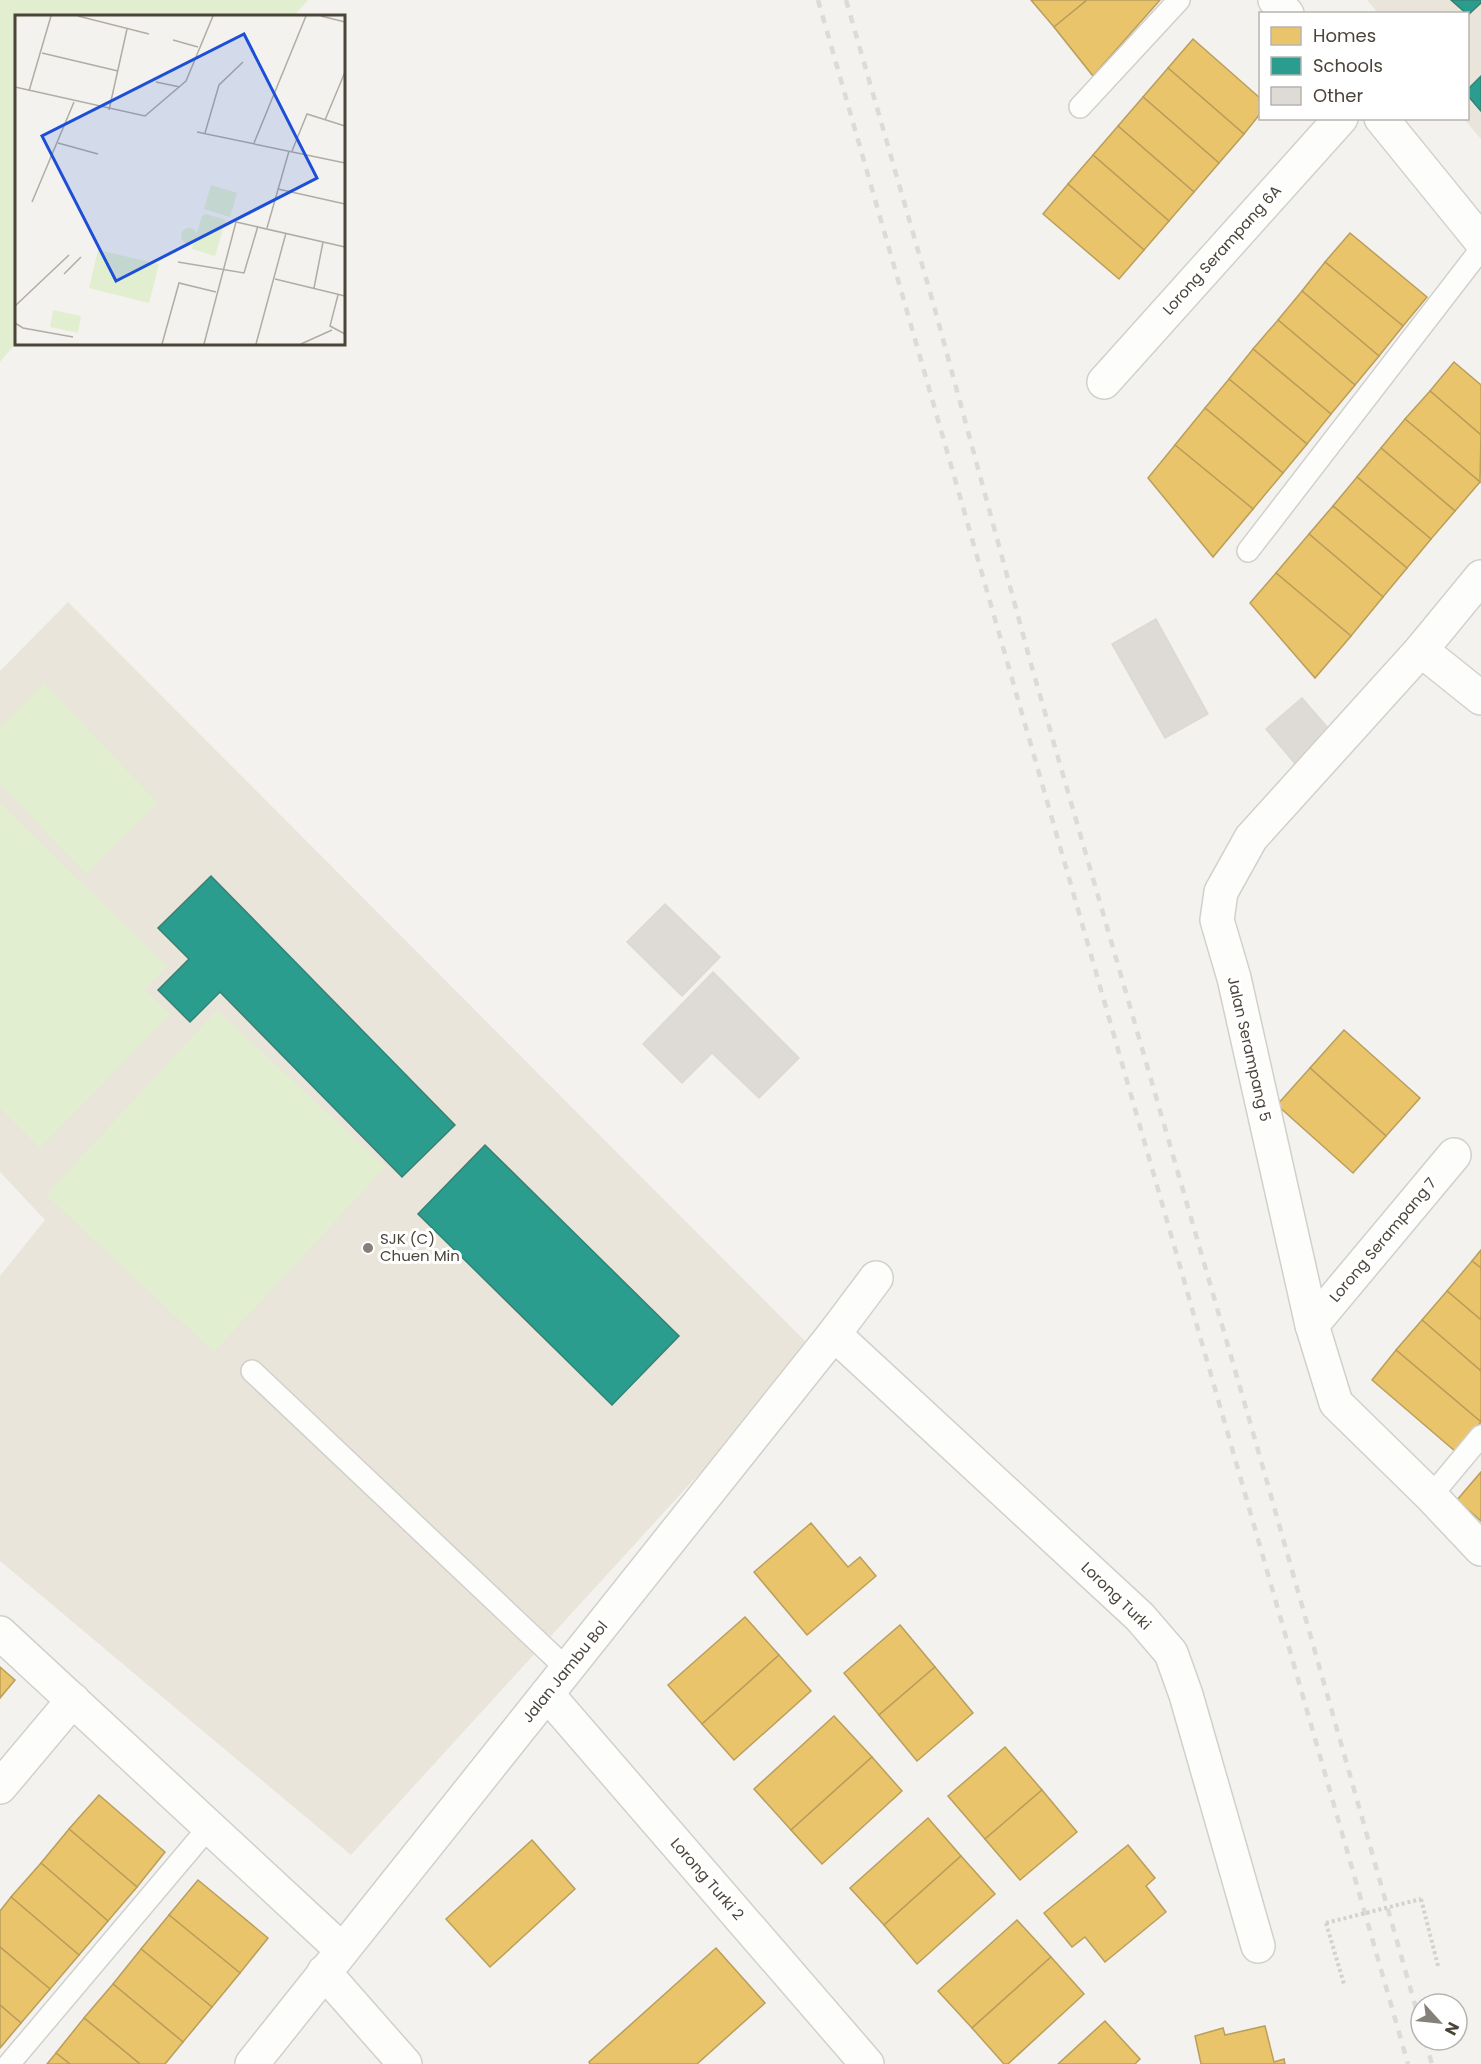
<svg xmlns="http://www.w3.org/2000/svg" width="1481" height="2064" viewBox="0 0 1481 2064" font-family="Poppins,sans-serif">
	<style>
		.education { fill: #eae5da }
		.green { fill: #e1eecf }
		.homes { fill: #e9c46a; stroke: #ba9e5b; stroke-width: 1.5 }
		.schools { fill: #2a9d8f; stroke: #348275; stroke-width: 1.5 }
		.building { fill: #dedbd6; stroke: #dcd9d4; stroke-width: 1.5 }
		.lines { fill: none; stroke-linecap: round; stroke-linejoin: round }
		.lane-casing { stroke: #d2d0cb; stroke-width: 24 }
		.street-casing { stroke: #d2d0cb; stroke-width: 36 }
		.path { stroke: #d3d2cc; stroke-width: 4; stroke-dasharray: 3 3; stroke-linecap: butt }
		.lane { stroke: #fdfdfc; stroke-width: 21 }
		.street { stroke: #fdfdfc; stroke-width: 33 }
		.rail { stroke: #dbdbda; stroke-width: 4.5; stroke-dasharray: 8 8; stroke-linecap: butt }
		.path-bridge { stroke: #d3d2cc; stroke-width: 4; stroke-dasharray: 3 3; stroke-linecap: butt }
		.poi-dot { fill: #868178; stroke: #fff; stroke-width: 2 }
		.labels { text-anchor: middle; stroke-width: 6; stroke-linejoin: round; paint-order: stroke }
		.street-label { font-size: 15px; fill: #4b4439; stroke: #fff }
		.poi-label { font-size: 15px; fill: #4b4439; stroke: #fff; text-anchor: start }
		.inset-road { fill: none; stroke: #b0aca6; stroke-width: 1.5 }
		.view { fill: #1d4ed8; fill-opacity: 0.15; stroke: #1d4ed8; stroke-width: 3 }
		.inset-edge { fill: none; stroke: #4b4439; stroke-width: 3 }
	</style>
	<rect width="100%" height="100%" fill="#f4f2ee"/>
	<g class="education">
		<path d="M1367,0H1481V139L1464,119L1468,118V14L1378,13Z"/>
		<path d="M68,602L813,1349L351,1855L0,1561V1276L45,1220L0,1172V671Z"/>
	</g>
	<g class="green">
		<path d="M0,0H308L294,16H16V343L0,362Z"/>
		<path d="M45,684L158,803L86,874L0,784V727Z"/>
		<path d="M0,803L167,966L145,990L170,1014L40,1148L0,1108Z"/>
		<path d="M217,1010L385,1167L214,1352L46,1195Z"/>
	</g>
	<g class="homes">
		<path d="M1031,0H1087L1054,27Z"/>
		<path d="M1087,0H1160L1093,76L1054,27Z"/>
		<path d="M1193,39L1260,98V114L1244,134L1168,68Z"/>
		<path d="M1168,68L1244,134L1219,163L1143,97Z"/>
		<path d="M1143,97L1219,163L1194,192L1118,126Z"/>
		<path d="M1118,126L1194,192L1169,221L1093,155Z"/>
		<path d="M1093,155L1169,221L1144,250L1068,184Z"/>
		<path d="M1068,184L1144,250L1119,279L1043,214Z"/>
		<path d="M1350,233L1427,297L1403,326L1325,262Z"/>
		<path d="M1325,262L1403,326L1379,356L1302,291Z"/>
		<path d="M1302,291L1379,356L1355,385L1278,320Z"/>
		<path d="M1278,320L1355,385L1331,414L1253,349Z"/>
		<path d="M1253,349L1331,414L1307,444L1229,379Z"/>
		<path d="M1454,362L1481,385V435L1430,391Z"/>
		<path d="M1229,379L1307,444L1283,473L1205,408Z"/>
		<path d="M1430,391L1481,435L1480,482L1405,419Z"/>
		<path d="M1205,408L1283,473L1253,509L1175,445Z"/>
		<path d="M1405,419L1480,482L1455,511L1381,448Z"/>
		<path d="M1175,445L1253,509L1213,557L1148,478Z"/>
		<path d="M1381,448L1455,511L1431,539L1357,477Z"/>
		<path d="M1357,477L1431,539L1407,568L1333,506Z"/>
		<path d="M1333,506L1407,568L1383,597L1309,534Z"/>
		<path d="M1309,534L1383,597L1351,636L1276,573Z"/>
		<path d="M1276,573L1351,636L1315,678L1250,603Z"/>
		<path d="M1344,1030L1420,1098L1386,1136L1310,1068Z"/>
		<path d="M1310,1068L1386,1136L1353,1173L1277,1105Z"/>
		<path d="M1481,1250V1268L1472,1261Z"/>
		<path d="M1472,1261L1481,1268V1320L1447,1291Z"/>
		<path d="M1447,1291L1481,1320V1371L1422,1320Z"/>
		<path d="M1422,1320L1481,1371V1422L1396,1350Z"/>
		<path d="M1396,1350L1481,1422L1456,1452L1372,1380Z"/>
		<path d="M1481,1472V1521L1457,1500Z"/>
		<path d="M811,1523L848,1567L860,1557L876,1576L807,1635L754,1572Z"/>
		<path d="M745,1617L779,1655L702,1724L668,1685Z"/>
		<path d="M900,1625L935,1667L879,1715L844,1673Z"/>
		<path d="M779,1655L811,1691L734,1760L702,1724Z"/>
		<path d="M0,1667L15,1680L0,1698Z"/>
		<path d="M935,1667L973,1713L917,1761L879,1715Z"/>
		<path d="M834,1716L872,1757L791,1830L754,1789Z"/>
		<path d="M1005,1747L1042,1790L985,1839L948,1796Z"/>
		<path d="M872,1757L902,1791L822,1864L791,1830Z"/>
		<path d="M1042,1790L1077,1832L1020,1880L985,1839Z"/>
		<path d="M99,1795L165,1852L137,1887L69,1829Z"/>
		<path d="M928,1818L961,1856L884,1925L850,1888Z"/>
		<path d="M69,1829L137,1887L108,1921L41,1863Z"/>
		<path d="M532,1840L575,1889L490,1967L446,1919Z"/>
		<path d="M1128,1845L1155,1878L1146,1886L1166,1912L1105,1962L1085,1937L1072,1947L1044,1913Z"/>
		<path d="M961,1856L995,1894L917,1964L884,1925Z"/>
		<path d="M41,1863L108,1921L79,1955L11,1897Z"/>
		<path d="M198,1880L268,1938L240,1973L169,1915Z"/>
		<path d="M11,1897L79,1955L50,1989L0,1947V1911Z"/>
		<path d="M169,1915L240,1973L212,2007L141,1949Z"/>
		<path d="M1017,1920L1051,1957L972,2028L938,1991Z"/>
		<path d="M0,1947L50,1989L21,2023L0,2005Z"/>
		<path d="M716,1948L765,2003L697,2064H590L589,2062Z"/>
		<path d="M141,1949L212,2007L183,2042L113,1984Z"/>
		<path d="M1051,1957L1084,1994L1008,2064H1004L972,2028Z"/>
		<path d="M113,1984L183,2042L165,2064H140L84,2018Z"/>
		<path d="M0,2005L21,2023L0,2048Z"/>
		<path d="M84,2018L140,2064H70L56,2053Z"/>
		<path d="M1105,2021L1140,2059L1135,2064H1058Z"/>
		<path d="M1265,2026L1274,2062L1284,2059L1285,2064H1201L1195,2036L1223,2028L1225,2035Z"/>
		<path d="M56,2053L70,2064H47Z"/>
	</g>
	<g class="schools">
		<path d="M1451,0H1481V3L1468,15Z"/>
		<path d="M1481,76V111L1468,96V89Z"/>
		<path d="M211,876L455,1125L402,1177L220,992L190,1022L158,990L189,959L158,928Z"/>
		<path d="M485,1145L679,1336L612,1405L418,1214Z"/>
	</g>
	<g class="building">
		<path d="M1156,619L1208,714L1165,738L1112,644Z"/>
		<path d="M1302,698L1334,735L1297,766L1266,729Z"/>
		<path d="M665,904L720,957L682,996L627,942Z"/>
		<path d="M713,972L799,1058L759,1098L712,1053L682,1083L643,1044Z"/>
	</g>
	<g class="lines">
		<g class="lane-casing">
			<g id="lane">
				<path d="M1080,107L1179,0"/>
				<path d="M1248,551L1481,249"/>
				<path d="M252,1371L567,1669"/>
				<path d="M1431,1496L1481,1436"/>
				<path d="M9,2064L209,1827"/>
			</g>
		</g>
		<g class="street-casing">
			<g id="street">
				<path d="M1275,0L1287,14"/>
				<path d="M1381,118L1481,241"/>
				<path d="M1104,382L1341,118"/>
				<path d="M1481,577L1421,650L1251,838L1221,892L1217,920L1234,978L1312,1325L1336,1403L1431,1496L1481,1549"/>
				<path d="M1421,650L1481,698"/>
				<path d="M1312,1325L1454,1155"/>
				<path d="M834,1334L1140,1617L1171,1653L1186,1695L1258,1946"/>
				<path d="M0,1633L342,1950"/>
				<path d="M547,1694L867,2064"/>
				<path d="M0,1787L73,1700"/>
				<path d="M324,1972L405,2064"/>
				<path d="M252,2064L834,1334L876,1278"/>
			</g>
		</g>
		<g class="path">
			<path d="M1421,1899L1438,1966"/>
			<path d="M1326,1923L1344,1984"/>
		</g>
		<use href="#lane" class="lane"/>
		<use href="#street" class="street"/>
		<g class="rail">
			<path d="M818,0L1408,2064"/>
			<path d="M846,0L934,306L1031,664L1252,1429L1421,2026"/>
			<path d="M1425,2040L1432,2064"/>
		</g>
		<path class="path-bridge" d="M1326,1923L1421,1899"/>
	</g>
	<circle class="poi-dot" cx="368" cy="1248" r="6"/>
	<g class="labels">
		<g class="street-label">
			<text transform="translate(1222 250) rotate(-48)" y="5">Lorong Serampang 6A</text>
			<text transform="translate(1249 1049) rotate(77)" y="5">Jalan Serampang 5</text>
			<text transform="translate(1383 1240) rotate(-50)" y="5">Lorong Serampang 7</text>
			<text transform="translate(1116 1596) rotate(44)" y="5">Lorong Turki</text>
			<text transform="translate(565 1672) rotate(-51)" y="5">Jalan Jambu Bol</text>
			<text transform="translate(707 1879) rotate(49)" y="5">Lorong Turki 2</text>
		</g>
		<g class="poi-label">
			<text x="380" y="1244">SJK (C)<tspan x="380" dy="17">Chuen Min</tspan></text>
		</g>
	</g>
	<g transform="translate(15 15)">
		<rect width="330" height="330" fill="#f4f2ee"/>
		<path d="M196,170L222,178L215,202L189,194ZM191,199L211,205L200,241L177,234L187,201ZM166 221a8 8 0 1 1 16 0a8 8 0 1 1-16 0ZM83,235L144,249L134,288L74,273ZM38,295L66,301L63,318L35,312Z" fill="#e1eecf"/>
		<path class="inset-road" d="M63,1L134,19M306,1L330,7M158,25L183,32M27,38L103,56M141,67L165,72M0,72L130,101L171,66L198,1M14,76L36,1M94,95L112,14M310,105L330,57M182,117L330,148M190,118L204,70L228,47M43,128L83,139M239,128L291,1M277,136L292,99L330,111M263,174L330,189M17,187L59,87M252,213L274,136M163,247L229,258L243,211M49,259L66,242M260,264L330,281M299,273L308,227M323,280L315,311L330,319M0,291L54,240M0,308L8,313L58,322M147,329L164,268L201,277M189,329L221,207L330,232M241,329L271,218M286,329L317,315"/>
		<path class="view" d="M229,19L302,163L101,266L27,121Z"/>
		<rect width="330" height="330" class="inset-edge"/>
	</g>
	<rect x="1259" y="12" width="210" height="108" fill="#ffffff" stroke="#b7b4b0" stroke-width="1.5"/>
	<rect x="1271" y="27" width="30" height="18" fill="#e9c46a" stroke="#b7b4b0" stroke-width="1.5"/>
	<text x="1313" y="42" font-size="18" fill="#4b4439">Homes</text>
	<rect x="1271" y="57" width="30" height="18" fill="#2a9d8f" stroke="#b7b4b0" stroke-width="1.5"/>
	<text x="1313" y="72" font-size="18" fill="#4b4439">Schools</text>
	<rect x="1271" y="87" width="30" height="18" fill="#dedbd6" stroke="#b7b4b0" stroke-width="1.5"/>
	<text x="1313" y="102" font-size="18" fill="#4b4439">Other</text>
	<g transform="translate(1439 2022) rotate(117)"><circle r="28" fill="#ffffff" stroke="#b7b4b0" stroke-width="1.5"/>
	<path d="M0-4.5L10 22L0 15L-10 22Z" fill="#868178"/>
	<text y="-9" font-size="16" font-weight="bold" text-anchor="middle" fill="#4b4439">N</text>
	</g>
</svg>
